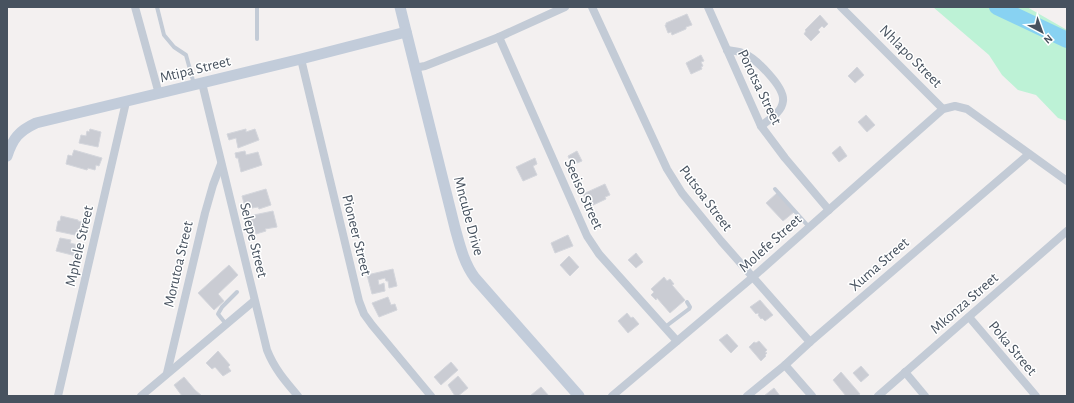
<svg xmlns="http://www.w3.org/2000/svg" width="1074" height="403" viewBox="0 0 1074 403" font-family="'Alegreya Sans',sans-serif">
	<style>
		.green { fill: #bdf2d6 }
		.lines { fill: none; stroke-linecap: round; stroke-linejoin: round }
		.river { stroke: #88d2f2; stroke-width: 16 }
		.building { fill: #caccd3; stroke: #d4d6dc }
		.lane { stroke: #c3cbd6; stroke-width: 4 }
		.street { stroke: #c3cbd6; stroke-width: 8 }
		.secondary { stroke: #c2ccda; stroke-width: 11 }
		.labels { text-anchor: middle; stroke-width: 3; stroke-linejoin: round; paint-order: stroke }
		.street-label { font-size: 15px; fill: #47525f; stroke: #fff }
	</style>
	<rect width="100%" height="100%" fill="#f3f0f0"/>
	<path class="green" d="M933,7H1027L1067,30V121L1058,118L1036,95L1018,90L1002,75L989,55Z"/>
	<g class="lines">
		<path class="river" d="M997,7L1067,40"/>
	</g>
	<g class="building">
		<path d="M687,14L692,25L686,27V29L672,35L671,32L668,33L665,25H666V23Z"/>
		<path d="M820,15L828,24L824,28L822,26L818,30L820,32L811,41L804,34L806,31L805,30Z"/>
		<path d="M701,55L704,61L701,62L703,66L701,67L702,69L691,74L686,63Z"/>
		<path d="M857,67L864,75L855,83L848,76Z"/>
		<path d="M866,115L875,125L867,132L858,122Z"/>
		<path d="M90,129L101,132L98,147L79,143L81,135L86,136L87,131L89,132Z"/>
		<path d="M246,129V132L255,129L259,140L238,148L236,138L229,140L227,134Z"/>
		<path d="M840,146L847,156L839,162L832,153Z"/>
		<path d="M74,150L102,158L99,166L96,165L95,170L88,168L87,170L66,164L68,155L72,156Z"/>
		<path d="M245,151L246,155L258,152L262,165L241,172L238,158H236L235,153Z"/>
		<path d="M577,151L582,161L572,165L568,156Z"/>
		<path d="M535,158L537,164L533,166L537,175L523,181L516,167Z"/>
		<path d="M605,184L610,195L605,197L606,199L589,207L583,194Z"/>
		<path d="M266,189L271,205L259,209L258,207L252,208L251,206L245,207L242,196Z"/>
		<path d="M777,193L794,212L783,221L766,203Z"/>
		<path d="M273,211L277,227L265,229L266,231L256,234L255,230L253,231L249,216Z"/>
		<path d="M61,216L78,220V221L82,222L80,232H76L75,235L56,231L58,221H60Z"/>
		<path d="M568,235L573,246L555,253L551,243Z"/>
		<path d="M60,238L71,240L70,243L78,245L76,256L56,251Z"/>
		<path d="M636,253L643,262L636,268L628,260Z"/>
		<path d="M569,256L579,267L570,276L560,265Z"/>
		<path d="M229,265L238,275L218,294L224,301L214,310L198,293Z"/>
		<path d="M393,269L397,286L389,288L388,281H386L385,278L378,280L379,285L384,283L385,291L372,294L367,275Z"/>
		<path d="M664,277L667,281L670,279L674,284L672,285L685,300L670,313L657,298L656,300L651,295L654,292L651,289Z"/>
		<path d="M388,297L391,305L395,304L397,310L379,317L372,303Z"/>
		<path d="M760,300L773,315L765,321L762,318L761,319L758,315L759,314L757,313L756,314L750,307Z"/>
		<path d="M627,313L631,318L633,317L639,324L628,333L618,321Z"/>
		<path d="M727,334L738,346L731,353L719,340Z"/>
		<path d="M759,341L767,350L765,352L767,353L765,355L766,356L761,361L749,347L754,342L756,343Z"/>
		<path d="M218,351L230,365L228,367L231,371L223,376L215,367L212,369L206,363Z"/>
		<path d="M451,362L458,370L441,385L434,377Z"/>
		<path d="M861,366L869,375L861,382L853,373Z"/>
		<path d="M841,372L860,394L857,396H846L833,380Z"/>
		<path d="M458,376L468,388L458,396H455L448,385Z"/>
		<path d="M184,377L195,390L202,396H182L174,385Z"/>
		<path d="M541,387L549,396H530Z"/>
		<path d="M774,388L780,396H764Z"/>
	</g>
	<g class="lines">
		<g class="lane">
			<path d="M157,7L164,35L174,47L186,55L194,84"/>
			<path d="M257,39V7"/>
			<path d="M775,189L809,227"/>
			<path d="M226,324L218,314L222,307L237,292"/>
			<path d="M665,327L689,309L690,307L687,302"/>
		</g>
		<g class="street">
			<path d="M135,7L159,94"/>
			<path d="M592,7L667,169L682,193L721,241L810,342"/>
			<path d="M708,7L761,126L785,158L829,210"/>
			<path d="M841,7L943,109"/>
			<path d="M499,37L587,236L599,254L677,341"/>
			<path d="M727,50C733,51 740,51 745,54C756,59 785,87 783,101C782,112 770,119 761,126"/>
			<path d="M301,59L359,301L364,314L372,325L431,396"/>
			<path d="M414,68L425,66L499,37L565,7"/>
			<path d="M202,83L267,350C274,368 285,381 298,396"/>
			<path d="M969,317L1036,396"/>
			<path d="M785,365L812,396"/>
			<path d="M905,372L925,396"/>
			<path d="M167,373L205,213L213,185L221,164"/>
			<path d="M58,396L126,102"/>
			<path d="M141,396L254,301"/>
			<path d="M612,396L753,277L943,109L955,106L967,109L1067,181"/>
			<path d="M747,396L785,365L810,342L1029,154"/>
			<path d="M878,396L1067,231"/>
		</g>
		<g class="secondary">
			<path d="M400,7L455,228C460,246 464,263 475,278L579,396"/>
			<path d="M7,156C13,138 19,131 36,123L301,59L406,32"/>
		</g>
	</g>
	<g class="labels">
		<g class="street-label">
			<text transform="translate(911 56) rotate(45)" y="5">Nhlapo Street</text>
			<text transform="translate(195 69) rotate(-14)" y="5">Mtipa Street</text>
			<text transform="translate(760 87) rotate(64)" y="5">Porotsa Street</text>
			<text transform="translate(584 194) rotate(66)" y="5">Seeiso Street</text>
			<text transform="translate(706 198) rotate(53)" y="5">Putsoa Street</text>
			<text transform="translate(469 216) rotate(75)" y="5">Mncube Drive</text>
			<text transform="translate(357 235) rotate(76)" y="5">Pioneer Street</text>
			<text transform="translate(254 240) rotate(76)" y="5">Selepe Street</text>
			<text transform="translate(770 243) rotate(-42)" y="5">Molefe Street</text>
			<text transform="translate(79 246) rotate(-77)" y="5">Mphele Street</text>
			<text transform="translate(178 264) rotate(-77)" y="5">Morutoa Street</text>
			<text transform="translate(879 264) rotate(-41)" y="5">Xuma Street</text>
			<text transform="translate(964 303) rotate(-41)" y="5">Mkonza Street</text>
			<text transform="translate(1013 348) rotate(50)" y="5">Poka Street</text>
		</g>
	</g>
	<rect width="1074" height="403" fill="none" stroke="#47525f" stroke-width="16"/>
	<g transform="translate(1042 32) rotate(139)" stroke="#ffffff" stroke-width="3" paint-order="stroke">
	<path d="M0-3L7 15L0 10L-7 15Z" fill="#47525f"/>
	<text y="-6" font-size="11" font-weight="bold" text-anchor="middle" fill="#47525f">N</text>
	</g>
</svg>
